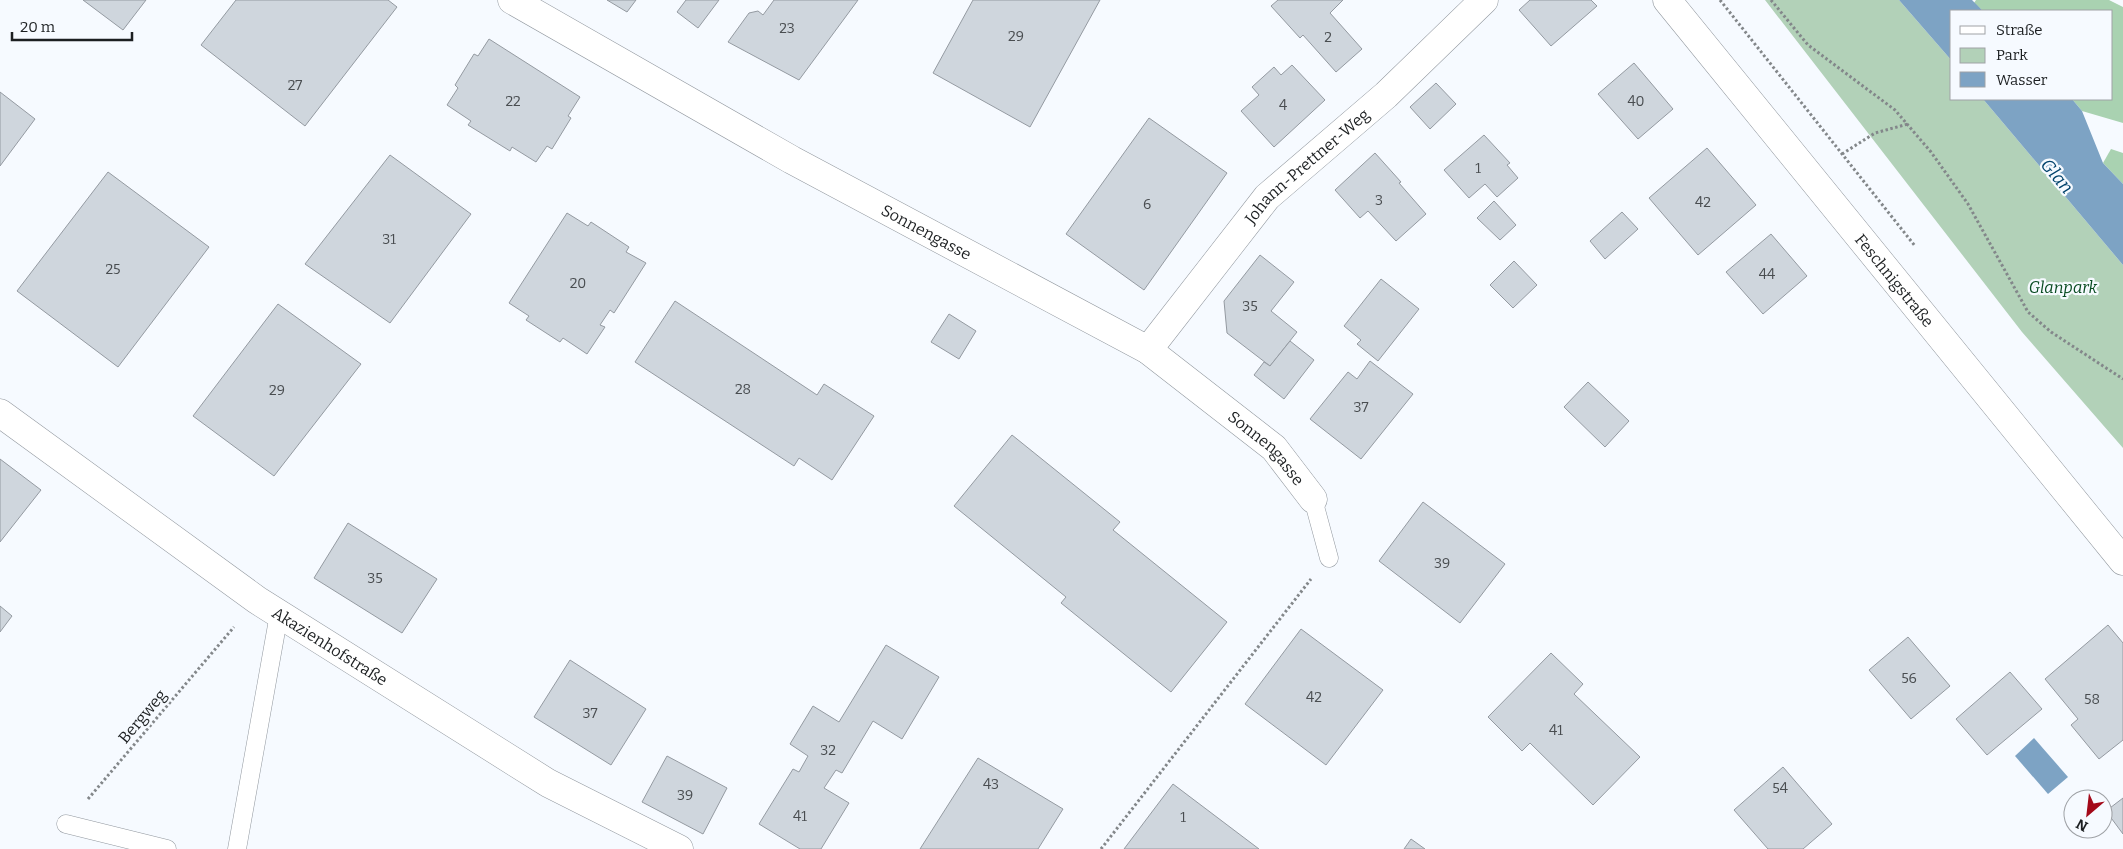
<svg xmlns="http://www.w3.org/2000/svg" width="2123" height="849" viewBox="0 0 2123 849" font-family="Bitter,serif">
	<style>
		.green { fill: #b2d1b8 }
		.forest { fill: #a9d2b1 }
		.water { fill: #7da3c4 }
		.building { fill: #cfd6dd; stroke: #949aa1 }
		.lines { fill: none; stroke-linecap: round; stroke-linejoin: round }
		.lane-casing { stroke: #92989f; stroke-width: 19 }
		.street-casing { stroke: #92989f; stroke-width: 29 }
		.path { stroke: #83878a; stroke-width: 3; stroke-dasharray: 2.5 2.5; stroke-linecap: butt }
		.lane { stroke: #fff; stroke-width: 18 }
		.street { stroke: #fff; stroke-width: 28 }
		.labels { text-anchor: middle; stroke-width: 4.5; stroke-linejoin: round; paint-order: stroke }
		.number-label { font-size: 14px; fill: #494d50 }
		.street-label { font-size: 16px; fill: #1c1f21; stroke: #f6faff }
		.park-label { font-size: 16px; font-style: italic; fill: #094c22; stroke: #f6faff }
		.water-label { font-size: 18px; font-style: italic; fill: #00426c; stroke: #f6faff }
	</style>
	<rect width="100%" height="100%" fill="#f6faff"/>
	<path class="green" d="M1765,0H1899L1952,61V99H1983L2123,265V448L2022,332Z"/>
	<g class="forest">
		<path d="M1976,0H2109L2123,7V123L2082,111L2072,99H2112V11H1983L1974,3Z"/>
		<path d="M2111,149L2123,153V184L2103,163Z"/>
	</g>
	<g class="water">
		<path d="M1899,0H1972L1983,11H1952V61Z"/>
		<path d="M1983,99H2072L2082,111L2103,163L2123,184V265Z"/>
		<path d="M2034,738L2068,777L2048,794L2015,756Z"/>
	</g>
	<g class="building">
		<path d="M83,0H146L123,30Z"/>
		<path d="M236,0H388L397,7L305,126L201,45Z"/>
		<path d="M607,0H636L627,12Z"/>
		<path d="M686,0H719L698,28L677,12Z"/>
		<path d="M774,0H858L799,80L728,42L749,13L758,11L763,15Z"/>
		<path d="M973,0H1100L1030,127L933,73Z"/>
		<path d="M1278,0H1343L1330,13L1362,49L1336,72L1303,35L1300,38L1271,6Z"/>
		<path d="M1530,0H1591L1597,6L1551,46L1519,10Z"/>
		<path d="M489,39L580,97L568,116L571,118L552,149L547,146L536,162L512,147L510,151L468,125L471,121L447,105L458,88L455,85L474,54L478,56Z"/>
		<path d="M1634,63L1673,109L1638,139L1598,94Z"/>
		<path d="M1292,65L1325,100L1274,147L1241,111L1259,95L1252,87L1274,67L1281,75Z"/>
		<path d="M1436,83L1456,104L1430,129L1410,107Z"/>
		<path d="M0,92L35,119L0,166Z"/>
		<path d="M1149,118L1227,173L1144,290L1066,234Z"/>
		<path d="M1484,135L1510,163L1507,165L1518,178L1497,197L1485,184L1469,198L1444,170Z"/>
		<path d="M1707,148L1756,205L1698,255L1649,198Z"/>
		<path d="M1375,153L1401,182L1399,183L1426,214L1396,241L1368,211L1360,218L1335,190Z"/>
		<path d="M390,155L471,214L390,323L305,264Z"/>
		<path d="M108,172L209,247L118,367L17,291Z"/>
		<path d="M1494,201L1516,225L1500,240L1477,218Z"/>
		<path d="M1622,212L1638,229L1605,259L1590,241Z"/>
		<path d="M567,213L588,226L591,222L629,247L626,252L646,263L614,313L610,310L600,325L605,327L587,354L563,338L560,342L526,320L529,316L509,303Z"/>
		<path d="M1771,234L1807,276L1763,314L1726,272Z"/>
		<path d="M1260,255L1294,282L1271,311L1297,332L1270,366L1227,333L1224,301Z"/>
		<path d="M1514,261L1537,285L1513,308L1490,285Z"/>
		<path d="M1381,279L1419,309L1378,361L1357,344L1361,340L1344,326Z"/>
		<path d="M675,301L817,395L824,384L874,416L832,480L799,458L794,466L635,362Z"/>
		<path d="M278,304L361,364L274,476L193,416Z"/>
		<path d="M949,314L976,331L959,359L931,342Z"/>
		<path d="M1290,341L1314,360L1284,399L1254,375L1264,362L1270,366Z"/>
		<path d="M1370,361L1413,394L1361,459L1310,419L1348,372L1357,379Z"/>
		<path d="M1588,382L1629,421L1605,447L1564,407Z"/>
		<path d="M1012,435L1120,522L1113,530L1227,622L1171,692L1061,603L1066,597L954,506Z"/>
		<path d="M0,459L41,490L0,542Z"/>
		<path d="M1423,502L1505,564L1460,623L1379,561Z"/>
		<path d="M348,523L437,579L402,633L314,578Z"/>
		<path d="M0,606L12,616L0,632Z"/>
		<path d="M2108,625L2123,643V740L2099,759L2071,725L2078,719L2045,679Z"/>
		<path d="M1301,629L1383,690L1326,765L1245,704Z"/>
		<path d="M1908,637L1950,686L1911,719L1869,670Z"/>
		<path d="M886,645L939,677L902,739L873,721L842,773L836,770L824,788L849,803L821,849H800L759,824L793,769L799,772L808,756L790,744L813,706L839,722Z"/>
		<path d="M1551,653L1583,684L1574,694L1640,757L1593,805L1530,743L1522,751L1488,717Z"/>
		<path d="M570,660L646,709L611,765L534,717Z"/>
		<path d="M2010,672L2042,709L1987,755L1956,719Z"/>
		<path d="M667,756L727,788L703,834L642,802Z"/>
		<path d="M978,758L1063,809L1038,849H920Z"/>
		<path d="M1783,767L1832,824L1803,849H1768L1734,810Z"/>
		<path d="M1173,784L1259,849H1124Z"/>
		<path d="M2123,798V834L2106,811Z"/>
		<path d="M1411,839L1425,849H1404Z"/>
	</g>
	<g class="lines">
		<g class="lane-casing">
			<g id="lane">
				<path d="M1313,499L1329,558"/>
				<path d="M66,824L167,849"/>
				<path d="M237,849L279,614"/>
			</g>
		</g>
		<g class="street-casing">
			<g id="street">
				<path id="s1" d="M512,0L792,160L1148,350L1274,448L1313,499"/>
				<path id="s2" d="M1667,0L2123,561"/>
				<path id="s3" d="M1148,350L1267,197L1386,95L1484,0"/>
				<path id="s4" d="M0,413L257,600L548,783L679,849"/>
			</g>
		</g>
		<g class="path">
			<path d="M1720,0L1915,246"/>
			<path d="M1771,0L1808,45L1895,110L1931,152L1968,204L2028,312L2051,332L2123,379"/>
			<path d="M1842,154L1875,133L1908,124"/>
			<path d="M88,799L234,627"/>
			<path d="M1101,849L1311,579"/>
		</g>
		<use href="#lane" class="lane"/>
		<use href="#street" class="street"/>
	</g>
	<g class="labels">
		<g class="number-label">
			<text x="787" y="33">23</text>
			<text x="1016" y="41">29</text>
			<text x="1328" y="42">2</text>
			<text x="295" y="90">27</text>
			<text x="513" y="106">22</text>
			<text x="1636" y="106">40</text>
			<text x="1283" y="110">4</text>
			<text x="1478" y="173">1</text>
			<text x="1379" y="205">3</text>
			<text x="1703" y="207">42</text>
			<text x="1147" y="209">6</text>
			<text x="389" y="244">31</text>
			<text x="113" y="274">25</text>
			<text x="1767" y="279">44</text>
			<text x="578" y="288">20</text>
			<text x="1250" y="311">35</text>
			<text x="743" y="394">28</text>
			<text x="277" y="395">29</text>
			<text x="1361" y="412">37</text>
			<text x="1442" y="568">39</text>
			<text x="375" y="583">35</text>
			<text x="1909" y="683">56</text>
			<text x="1314" y="702">42</text>
			<text x="2092" y="704">58</text>
			<text x="590" y="718">37</text>
			<text x="1556" y="735">41</text>
			<text x="828" y="755">32</text>
			<text x="991" y="789">43</text>
			<text x="1780" y="793">54</text>
			<text x="685" y="800">39</text>
			<text x="800" y="821">41</text>
			<text x="1183" y="822">1</text>
		</g>
		<g class="street-label">
			<text dy="6" stroke="none"><textPath href="#s3" startOffset="244">Johann-Prettner-Weg</textPath></text>
			<text dy="6" stroke="none"><textPath href="#s1" startOffset="475">Sonnengasse</textPath></text>
			<text dy="6" stroke="none"><textPath href="#s2" startOffset="361">Feschnigstraße</textPath></text>
			<text dy="6" stroke="none"><textPath href="#s1" startOffset="880">Sonnengasse</textPath></text>
			<text dy="6" stroke="none"><textPath href="#s4" startOffset="404">Akazienhofstraße</textPath></text>
			<text transform="translate(142 716) rotate(-50)" y="6">Bergweg</text>
		</g>
		<g class="park-label">
			<text x="2063" y="293">Glanpark</text>
		</g>
		<g class="water-label">
			<text transform="translate(2057 176) rotate(50)" y="6">Glan</text>
		</g>
	</g>
	<rect x="1950" y="10" width="162" height="90" fill="#f6faff" stroke="#9fa2a6"/>
	<rect x="1960" y="26" width="25" height="8" fill="#ffffff" stroke="#9fa2a6"/>
	<text x="1996" y="35" font-size="15" fill="#1c1f21">Straße</text>
	<rect x="1960" y="48" width="25" height="15" fill="#b2d1b8" stroke="#9fa2a6"/>
	<text x="1996" y="60" font-size="15" fill="#1c1f21">Park</text>
	<rect x="1960" y="72" width="25" height="15" fill="#7da3c4" stroke="#9fa2a6"/>
	<text x="1996" y="85" font-size="15" fill="#1c1f21">Wasser</text>
	<g transform="translate(2088 814) rotate(208)"><circle r="24" fill="#f6faff" stroke="#9fa2a6"/>
	<path d="M0-4L9 19L0 12L-9 19Z" fill="#a30919"/>
	<text y="-8" font-size="14" font-weight="bold" text-anchor="middle" fill="#1c1f21">N</text>
	</g>
	<path d="M12 32v8h120v-8" fill="none" stroke="#1c1f21" stroke-width="2.5"/>
	<text x="20" y="32" font-size="15" fill="#1c1f21" stroke="#f6faff" stroke-width="4" paint-order="stroke">20 m</text>
</svg>
